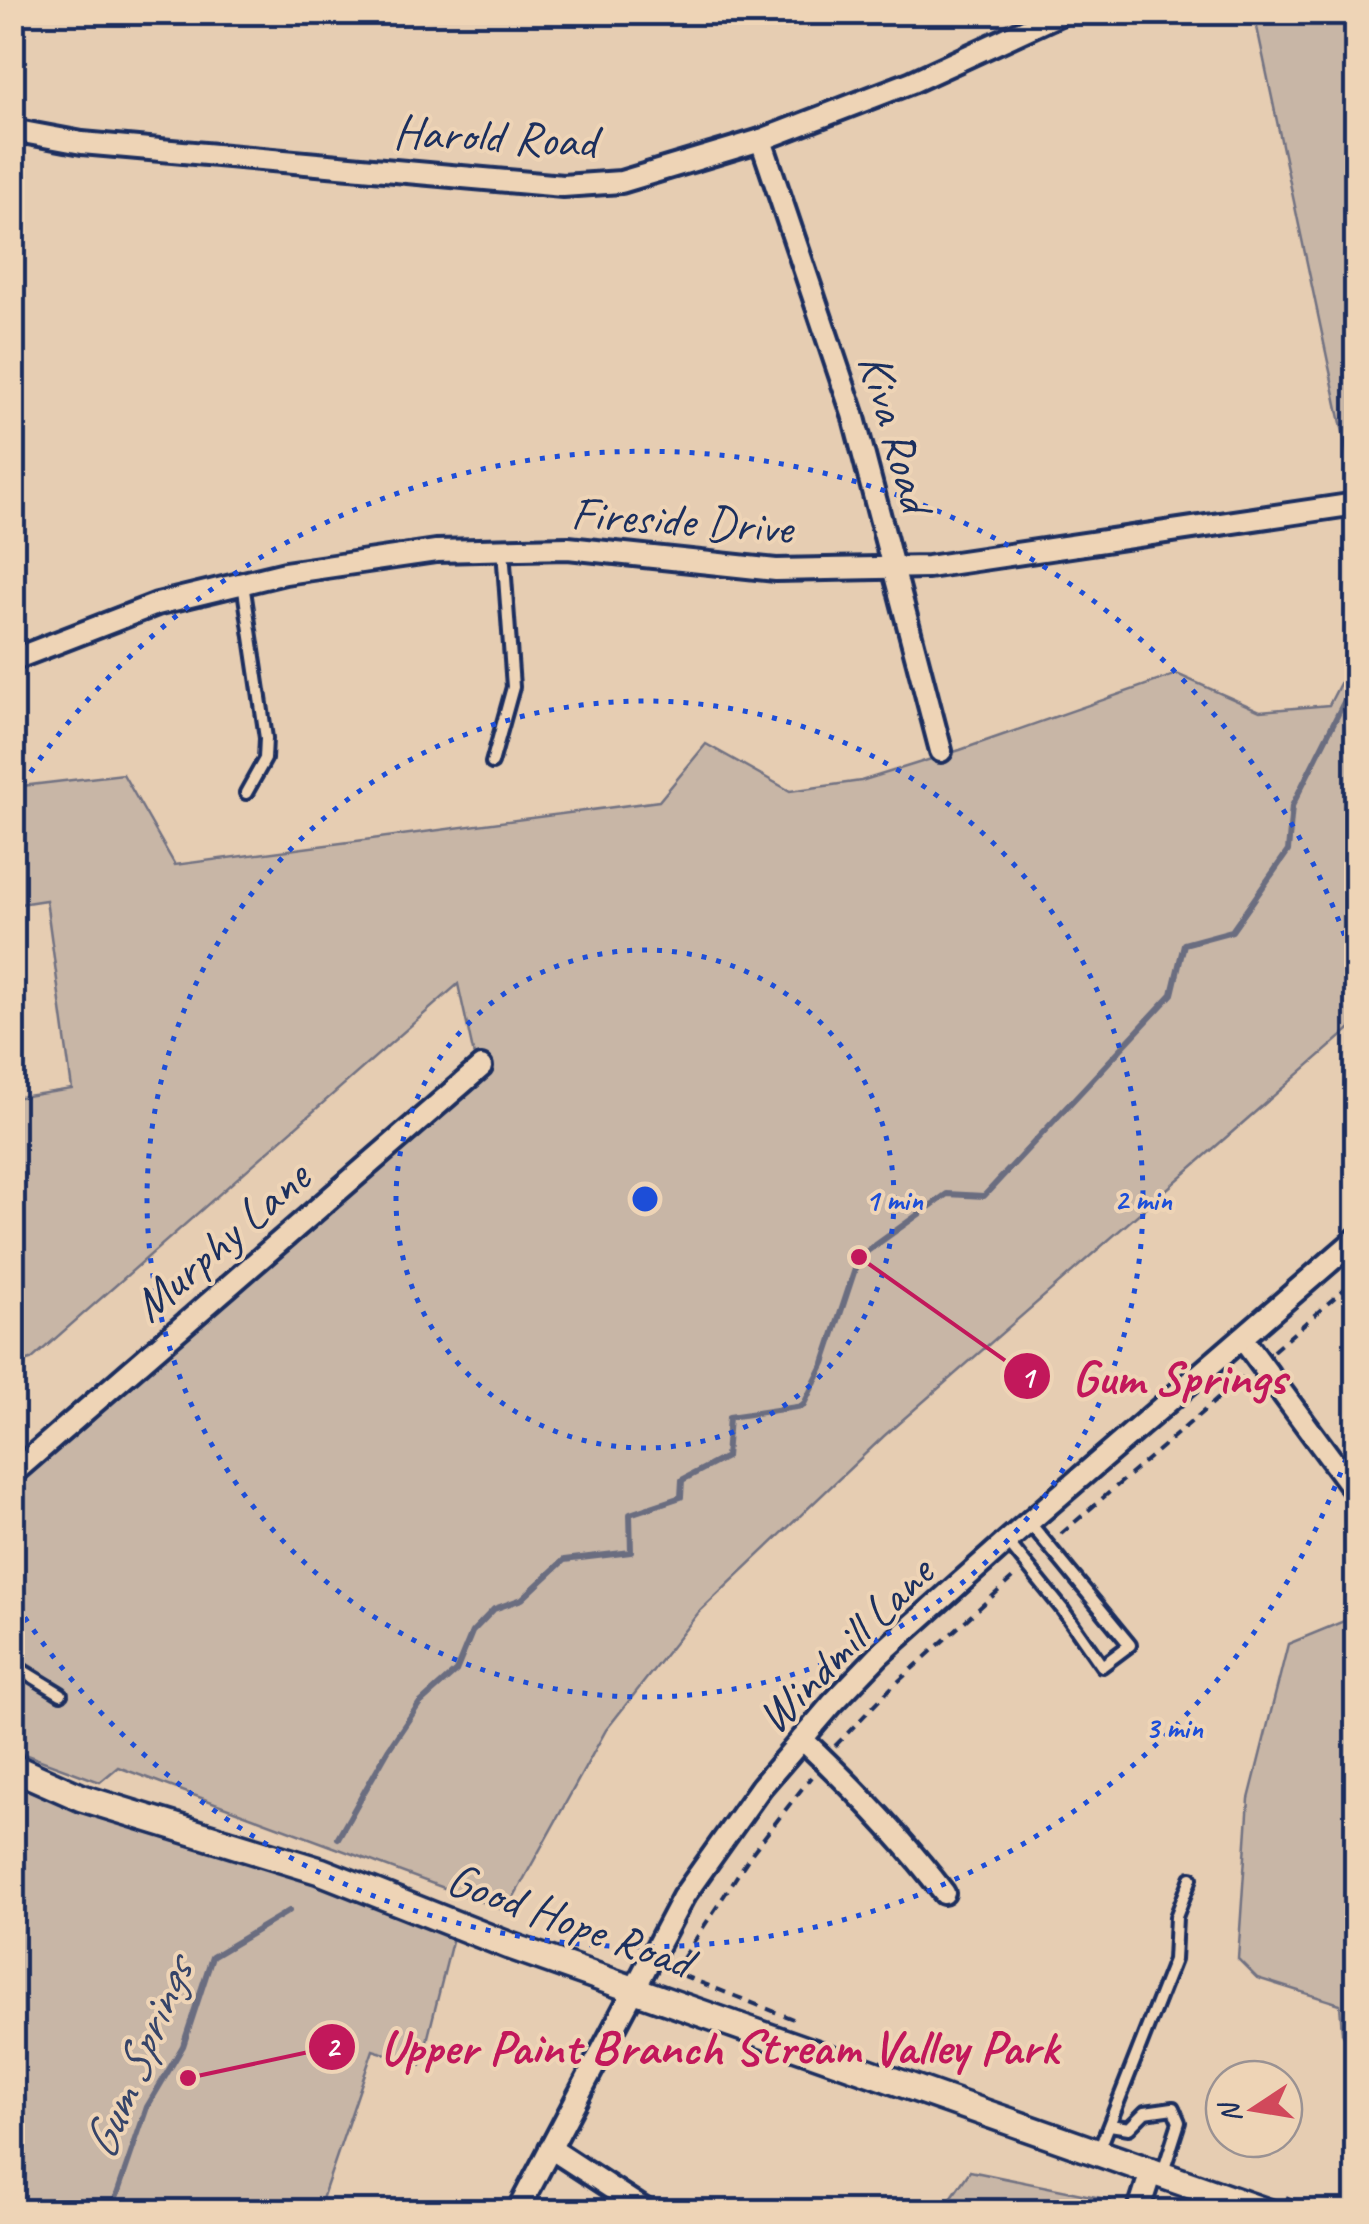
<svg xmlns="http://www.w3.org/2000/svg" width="1369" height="2224" viewBox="0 0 1369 2224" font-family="Caveat,sans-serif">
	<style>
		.green { fill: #c8b6a6; stroke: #727282; stroke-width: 2.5 }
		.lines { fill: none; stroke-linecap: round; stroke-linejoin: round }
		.stream { stroke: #6b6d80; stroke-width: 6 }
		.service-casing { stroke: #1b2f5e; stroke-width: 18 }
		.minor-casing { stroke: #1b2f5e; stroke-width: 28 }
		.tertiary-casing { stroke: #1b2f5e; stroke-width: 32 }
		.path { stroke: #1b2f5e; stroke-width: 4; stroke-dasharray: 10 8; stroke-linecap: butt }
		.service { stroke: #eed4b6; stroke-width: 10 }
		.minor { stroke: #eed4b6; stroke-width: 20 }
		.tertiary { stroke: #eed4b6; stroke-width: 25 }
		.ring { fill: none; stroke: #1d4ed8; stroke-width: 5; stroke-dasharray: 5 10 }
		.labels { text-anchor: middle; stroke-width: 8; stroke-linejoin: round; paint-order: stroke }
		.street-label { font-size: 48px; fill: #1b2f5e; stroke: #eed4b6 }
		.water-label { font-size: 50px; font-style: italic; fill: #364469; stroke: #eed4b6 }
		.centre { fill: #1d4ed8; stroke: #eed4b6; stroke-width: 5 }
		.ring-label { font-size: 30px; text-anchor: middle; font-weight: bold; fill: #1d4ed8; stroke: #eed4b6; stroke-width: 8; stroke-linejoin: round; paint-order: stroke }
		.leader { fill: none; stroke: #c2185b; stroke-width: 4 }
		.callout-dot { fill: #c2185b; stroke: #eed4b6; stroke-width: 4 }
		.mark-label { font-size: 30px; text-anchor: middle; font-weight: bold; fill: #fff }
		.callout-label { font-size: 50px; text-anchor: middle; font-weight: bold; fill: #c2185b; stroke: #eed4b6; stroke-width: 8; stroke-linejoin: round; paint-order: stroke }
	</style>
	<rect width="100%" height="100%" fill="#e6cdb2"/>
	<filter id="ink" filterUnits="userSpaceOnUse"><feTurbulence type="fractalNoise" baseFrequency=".01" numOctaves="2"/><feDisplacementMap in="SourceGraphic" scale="20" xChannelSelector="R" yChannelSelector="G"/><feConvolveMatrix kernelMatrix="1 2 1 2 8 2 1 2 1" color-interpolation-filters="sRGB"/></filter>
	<g filter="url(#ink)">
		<g class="green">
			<path d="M1254,13H1356V494Z"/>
			<path d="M1356,652V1024L884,1436L699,1612L606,1730L506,1911L118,1767L100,1782L13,1750V1488L480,1083L458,984L31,1360L17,1364L13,1371V1098L72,1089L46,900L13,905V805L22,786L123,774L175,865L659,801L706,744L790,791L861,781L960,750L1177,674L1260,711L1329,705Z"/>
			<path d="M1356,1616V2059L1342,2033L1340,2004L1257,1978L1238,1959L1249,1799L1288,1644Z"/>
			<path d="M12,1767L454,1933L421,2065L373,2050L318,2211H13Z"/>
			<path d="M970,2171L1111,2200L1110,2211H942Z"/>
		</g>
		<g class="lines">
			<g class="stream">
				<path d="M338,1838L388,1750L419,1704L456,1671L472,1632L494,1609L522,1599L564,1560L631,1552L630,1514L681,1497L682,1480L726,1457L729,1417L803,1406L824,1363L859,1257L947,1194L984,1196L1172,994L1184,944L1232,931L1288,851L1292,806L1356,678"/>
				<path d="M111,2212L147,2107L183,2046L212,1957L289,1911"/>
			</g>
			<g class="service-casing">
				<g id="service">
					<path d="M243,583L266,738L265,759L246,793"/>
					<path d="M492,763L513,687L503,550"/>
					<path d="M1007,1541L1063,1610L1102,1666L1130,1645L1029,1522"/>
					<path d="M12,1664L61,1694"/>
					<path d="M1110,2125L1129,2128L1145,2112L1173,2108L1179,2122L1163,2172"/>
					<path d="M1098,2153L1174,1960L1176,1917L1191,1878"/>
				</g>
			</g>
			<g class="minor-casing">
				<g id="minor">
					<path d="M12,130L82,143L563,186L621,182L761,140L912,82L1064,12"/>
					<path d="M761,140L853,414L941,751"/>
					<path d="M12,660L157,604L285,573L436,551L568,548L776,570L928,567L1356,504"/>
					<path d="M1242,1338L1356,1493"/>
					<path d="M12,1474L481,1067"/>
					<path d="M802,1739C854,1788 901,1837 944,1893"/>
					<path d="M550,2148L648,2212"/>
					<path d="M517,2212L683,1897L761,1787L832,1704L879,1655L1007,1541L1356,1239"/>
					<path d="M1138,2212L1152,2169"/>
				</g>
			</g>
			<g class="tertiary-casing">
				<path id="tertiary" d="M12,1767L82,1798L320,1871L510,1946L1267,2212"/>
			</g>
			<g class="path">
				<path d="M1273,1351L1356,1279"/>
				<path d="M1061,1534L1243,1377"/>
				<path d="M835,1746L891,1688L1017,1574"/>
				<path d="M793,2019L674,1972L752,1853L811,1777"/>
				<path d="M1286,2197L1321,2212"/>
			</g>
			<use href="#service" class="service"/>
			<use href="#minor" class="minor"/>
			<use href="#tertiary" class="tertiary"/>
		</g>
	</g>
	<g class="ring">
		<circle cx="645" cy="1199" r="249"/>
		<circle cx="645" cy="1199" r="498"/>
		<path d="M1356 1430A748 748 0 0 1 14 1601M14 797A748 748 0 0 1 1356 968"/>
	</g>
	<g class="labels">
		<g class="street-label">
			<text transform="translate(495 135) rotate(3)" y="17">Harold Road</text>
			<text transform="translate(897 432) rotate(74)" y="17">Kiva Road</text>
			<text transform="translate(682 519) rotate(4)" y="17">Fireside Drive</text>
			<text transform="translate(220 1240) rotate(-41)" y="17">Murphy Lane</text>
			<text transform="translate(844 1644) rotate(-45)" y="17">Windmill Lane</text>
			<text transform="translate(570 1919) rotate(20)" y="17">Good Hope Road</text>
		</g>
		<g class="water-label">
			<text transform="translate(136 2058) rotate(-67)" y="18">Gum Springs</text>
		</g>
	</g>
	<circle cx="645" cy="1199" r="15" class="centre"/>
	<g class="ring-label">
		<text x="894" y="1210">1 min</text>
		<text x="1143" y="1210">2 min</text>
		<text x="1174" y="1738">3 min</text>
	</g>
	<path class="leader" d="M859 1257L1027 1376M188 2078L332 2047"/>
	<g class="callout-dot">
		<circle cx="859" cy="1257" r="10"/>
		<circle cx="188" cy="2078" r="10"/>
		<circle cx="1027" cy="1376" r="25"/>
		<circle cx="332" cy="2047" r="25"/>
	</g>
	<g class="mark-label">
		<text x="1027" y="1387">1</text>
		<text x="332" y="2057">2</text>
	</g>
	<g class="callout-label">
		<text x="1179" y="1394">Gum Springs</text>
		<text x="719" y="2064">Upper Paint Branch Stream Valley Park</text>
	</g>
	<rect width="1369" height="2224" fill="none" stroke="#eed4b6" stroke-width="50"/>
	<rect x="25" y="25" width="1319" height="2174" fill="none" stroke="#1b2f5e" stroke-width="4" filter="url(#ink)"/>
	<g transform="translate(1254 2109) rotate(258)"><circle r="48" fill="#eed4b6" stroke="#9a9293" stroke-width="2.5"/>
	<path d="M0-8L18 38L0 25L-18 38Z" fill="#d1495b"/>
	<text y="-15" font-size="28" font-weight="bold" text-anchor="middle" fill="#1b2f5e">N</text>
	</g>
</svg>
